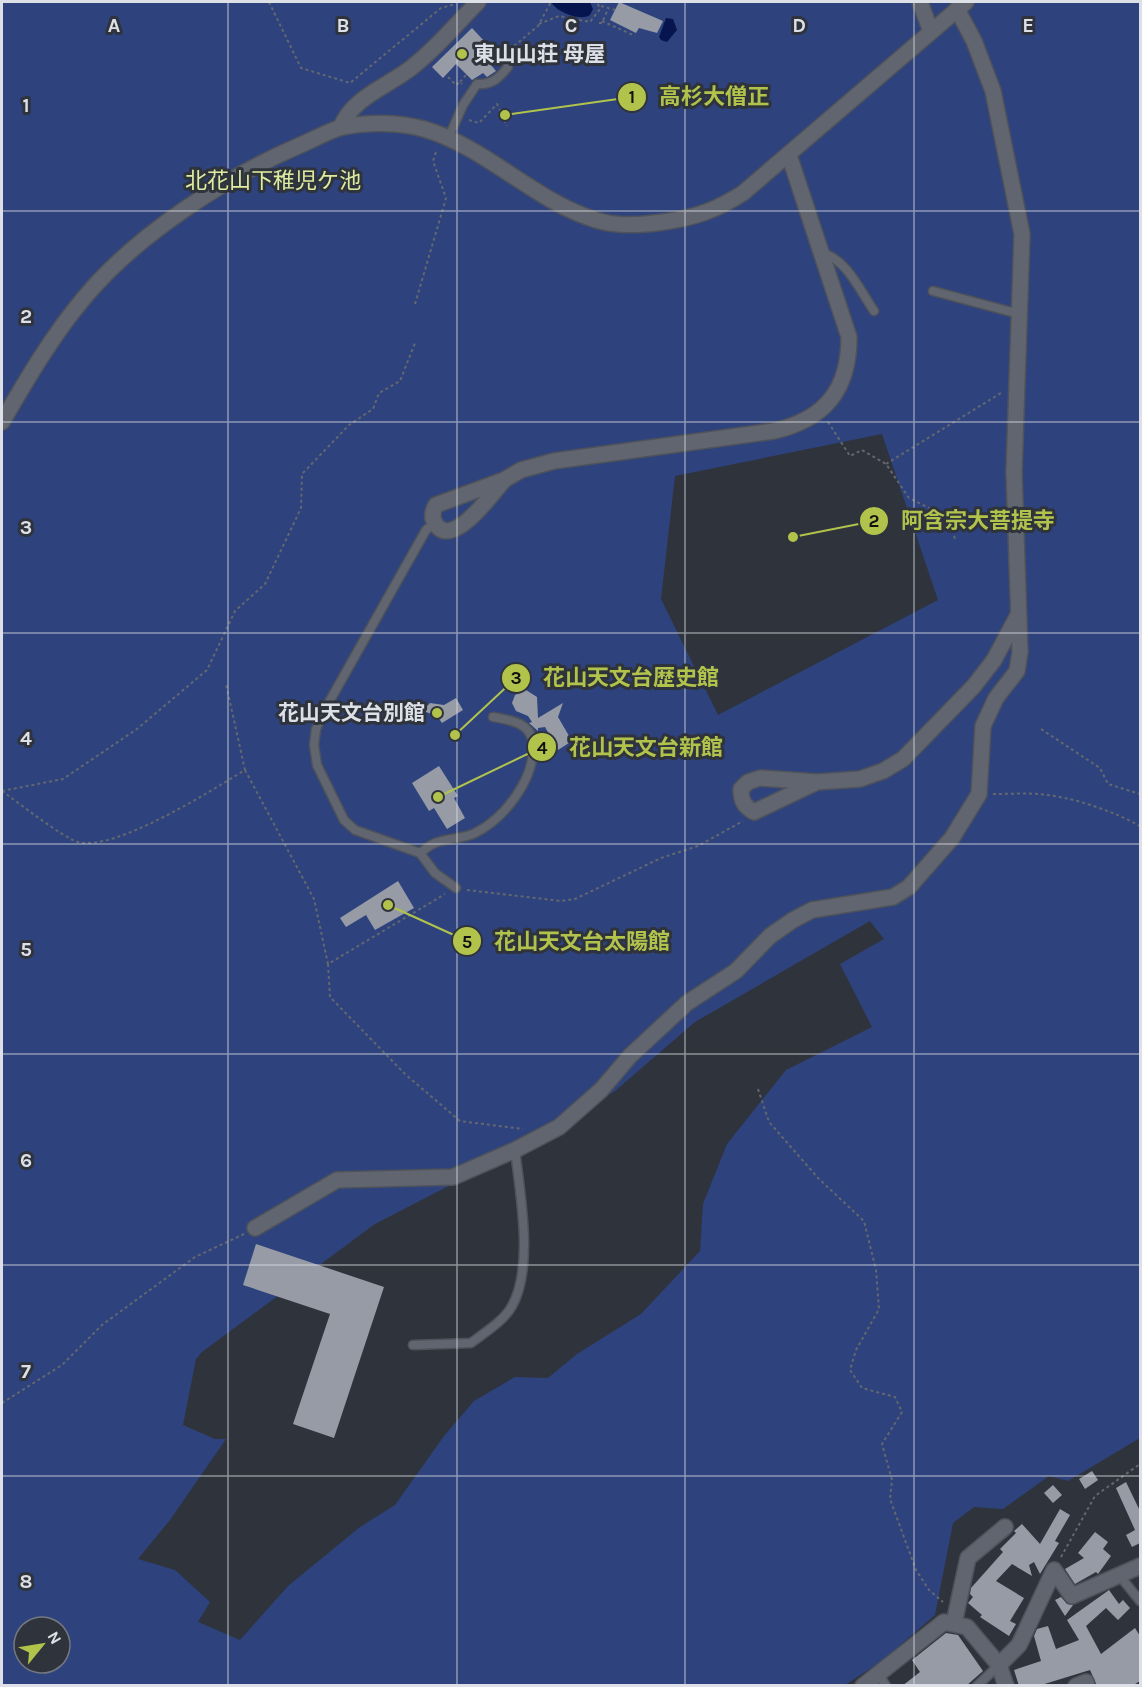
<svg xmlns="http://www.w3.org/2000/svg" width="1142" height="1687" viewBox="0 0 1142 1687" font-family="Karla,'Noto Sans JP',sans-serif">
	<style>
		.green { fill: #2e437d; fill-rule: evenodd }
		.water { fill: #07154e }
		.building { fill: #969ba6 }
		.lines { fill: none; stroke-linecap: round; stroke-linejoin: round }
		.service-casing { stroke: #4e525a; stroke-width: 11 }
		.minor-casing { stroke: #4e525a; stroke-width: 18 }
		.tertiary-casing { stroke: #4e525a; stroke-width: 18 }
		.path { stroke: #63676f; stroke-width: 2; stroke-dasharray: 3 3; stroke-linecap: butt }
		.service { stroke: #61656f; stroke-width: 8 }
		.minor { stroke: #61656f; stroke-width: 15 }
		.tertiary { stroke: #61656f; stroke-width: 15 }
		.grid { fill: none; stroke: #dde0e6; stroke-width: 1.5; stroke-opacity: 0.55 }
		.poi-dot { fill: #b2c34c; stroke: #2f333c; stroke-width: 2 }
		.labels { text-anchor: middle; stroke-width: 6; stroke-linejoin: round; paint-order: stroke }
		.poi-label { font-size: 21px; font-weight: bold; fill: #dde0e6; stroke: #2f333c; text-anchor: start }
		.neighbourhood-label { font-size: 22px; fill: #deec9f; stroke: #2f333c }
		.grid-label { font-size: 20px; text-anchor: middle; font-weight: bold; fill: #dde0e6; stroke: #2f333c; stroke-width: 6; stroke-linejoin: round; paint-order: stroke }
		.leader { fill: none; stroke: #b2c34c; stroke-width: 2 }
		.callout-dot { fill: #b2c34c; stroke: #2f333c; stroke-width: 2 }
		.mark-label { font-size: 18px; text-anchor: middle; font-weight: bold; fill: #111 }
		.callout-label { font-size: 22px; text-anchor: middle; font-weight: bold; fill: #b2c34c; stroke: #2f333c; stroke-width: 6; stroke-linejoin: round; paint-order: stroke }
	</style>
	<rect width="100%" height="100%" fill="#2f333c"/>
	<path class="green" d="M2,2H1140V1438L1068,1481L1049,1476L1003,1509L974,1507L953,1523L935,1615L882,1661L845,1685L2,1686ZM882,434L938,600L718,715L661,599L675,476ZM870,921L884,939L840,964L872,1027L786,1070L727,1144L703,1204L700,1251L641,1314L577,1354L548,1378L515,1377L474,1401L444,1436L395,1505L360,1527L288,1586L240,1640L198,1622L210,1602L175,1570L138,1559L170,1520L226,1439H215L183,1425L196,1359L202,1352L375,1224L470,1175L615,1091L695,1022ZM24,1627H60V1663H24Z"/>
	<g class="water">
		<path d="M544,2H590L593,9L590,15C579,22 556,11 551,2Z"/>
		<path d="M666,18L673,19L677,30L667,42L661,40L659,37Z"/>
	</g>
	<g class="building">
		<path d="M619,2L663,21L657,33L639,28L636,33L610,20Z"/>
		<path d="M472,28L499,57L491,65L496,71L487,77L483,73L472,80L456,64L443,78L432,67Z"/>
		<path d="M526,690L537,697L538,718L563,703L558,717L572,741L558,750L545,727L538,728V731L529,723L532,722L528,716L516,711L512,703L515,695Z"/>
		<path d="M456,698L463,710L442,723L437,716L426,712V707L430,703L444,705Z"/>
		<path d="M439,766L458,796L454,798L465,818L447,829L434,808L429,811L412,783Z"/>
		<path d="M398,881L414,908L375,930L366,915L346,927L340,918Z"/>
		<path d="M256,1244L384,1287L334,1438L293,1424L330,1314L243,1285Z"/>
		<path d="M1092,1471L1098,1480L1085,1489L1079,1479Z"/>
		<path d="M1126,1482L1140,1511V1543L1132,1547L1126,1535L1135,1530L1116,1488Z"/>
		<path d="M1053,1485L1062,1495L1053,1503L1044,1493Z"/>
		<path d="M1060,1509L1070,1515L1055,1541L1059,1543L1040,1574L1034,1562L1029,1565L1032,1576L1012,1564L996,1581L1024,1598L1010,1621L1016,1624L1009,1636L980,1617L982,1615L968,1603L973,1597L970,1594L971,1588L1003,1552L1000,1549L1016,1533L1014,1531L1022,1524L1040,1544Z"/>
		<path d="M1095,1532L1108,1542L1103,1549L1111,1556L1098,1574L1096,1572L1075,1584L1065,1569L1084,1558L1078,1553Z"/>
		<path d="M1109,1590L1119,1604L1123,1600L1130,1608L1118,1620L1106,1608L1086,1626L1101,1654L1135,1628L1140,1636V1681L1132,1686H1097L1090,1670L1038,1686H1019L1014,1670L1041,1661L1034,1636L1037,1629L1048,1626L1056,1649L1079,1640L1067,1620Z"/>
		<path d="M1061,1597L1067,1604L1073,1605L1065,1616L1055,1600Z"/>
		<path d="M946,1633L958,1635L983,1671L966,1686H902L920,1672L912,1660Z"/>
	</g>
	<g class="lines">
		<g class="service-casing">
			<g id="service">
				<path d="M448,139L463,105L477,84C492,85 499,78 508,67L507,54"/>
				<path d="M821,252C847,260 859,289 874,311"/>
				<path d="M933,291L1019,314"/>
				<path d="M435,523L426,530L324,711L316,729L314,745L317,765L344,820L355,830L420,853L435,873L456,888"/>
				<path d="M420,853C424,850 430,845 435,843C447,838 463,839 475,833C504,819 535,779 533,745C532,723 511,720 493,717"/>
				<path d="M413,1345L471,1343C484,1333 504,1321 512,1306C534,1267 520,1193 515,1150"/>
				<path d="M1119,1575L1140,1601"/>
				<path d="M879,1675L886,1686"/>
				<path d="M977,1686L999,1665"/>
			</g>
		</g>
		<g class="minor-casing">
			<g id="minor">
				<path d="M920,2L930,29"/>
				<path d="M341,127C352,98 388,86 411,68C436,49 457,23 478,2"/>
				<path d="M504,480C493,493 454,547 437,526C431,519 432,512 436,505L504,480L521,470L554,461L774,431C826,419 849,389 849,337L789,155"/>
				<path d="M817,782L754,812C744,806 741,801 741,789L748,782L760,778L817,782L860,779L883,771L903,759L974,686L994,660L1018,615"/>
				<path d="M255,1228L337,1180L453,1177L515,1150L559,1127L601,1090L630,1056L687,1003L736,971L770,936L793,920L812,910L893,897L909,887L952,838L979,794L983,726L996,698L1017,671L1020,652L1014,472L1022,234L993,91L974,41L957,9"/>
				<path d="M954,1623L968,1558L1005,1527"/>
				<path d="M999,1665L1019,1645L1054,1570L1072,1596L1140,1566"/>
				<path d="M863,1686L944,1622L967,1627L999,1665L1006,1686"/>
				<path d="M1076,1686L1086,1682L1087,1686"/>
			</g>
		</g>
		<g class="tertiary-casing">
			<path id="tertiary" d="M2,422C27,379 52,336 84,298C137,234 229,175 305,143C317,138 330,130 343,127C367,122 399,122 424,129C486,147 534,201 596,220C617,227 642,225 663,222C694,218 717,210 743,193L966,2"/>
		</g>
		<g class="path">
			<path d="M269,2L301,68L350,83L441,8L456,4"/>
			<path d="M601,6L615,10"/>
			<path d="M602,21L635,36"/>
			<path d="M599,23H602L608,9"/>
			<path d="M539,24L559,16L590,22L600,9L597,2"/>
			<path d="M514,46L538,26L551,2"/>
			<path d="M448,77L456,85L460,82L462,84"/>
			<path d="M460,82L466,75"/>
			<path d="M469,120L479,123L497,104L507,126"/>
			<path d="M415,304L446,198L433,161L437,149"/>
			<path d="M828,422L850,456L862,450L886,464L909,498L949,518L955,539"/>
			<path d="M886,464L1001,393"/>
			<path d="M1041,729L1100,768L1108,784L1140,794"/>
			<path d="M245,770L314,899L328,964L445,894"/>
			<path d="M2,791L63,779L137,729L207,670L235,611L265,584L301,508L302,474L349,425L373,409L379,393L400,381L415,343"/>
			<path d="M2,791C16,801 65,839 78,842C115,852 212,790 245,770L226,684"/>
			<path d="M993,794C1008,794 1024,793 1039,794C1072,797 1111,810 1140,826"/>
			<path d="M467,890L561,901L575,899L661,858L698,846L743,821"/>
			<path d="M328,964L330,997L405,1074L460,1121L523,1129"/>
			<path d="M758,1089L769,1122L819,1179L864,1221L876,1270L879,1309L856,1350L850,1370L862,1388L895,1397L902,1412L882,1444L892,1480L890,1499L916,1570L929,1590L943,1602"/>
			<path d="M2,1403L62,1365L102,1325L195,1257L244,1234"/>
			<path d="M1061,1557L1095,1496L1140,1464"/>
		</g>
		<use href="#service" class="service"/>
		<use href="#minor" class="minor"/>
		<use href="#tertiary" class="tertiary"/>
	</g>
	<path class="grid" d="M228,2V1686M457,2V1686M685,2V1686M914,2V1686M2,211H1140M2,422H1140M2,633H1140M2,844H1140M2,1054H1140M2,1265H1140M2,1476H1140"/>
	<g class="poi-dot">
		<circle cx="462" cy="54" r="6"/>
		<circle cx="437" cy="713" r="6"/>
	</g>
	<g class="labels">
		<g class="poi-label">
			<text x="474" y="61">東山山荘 母屋</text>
			<text x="425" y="720" text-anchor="end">花山天文台別館</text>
		</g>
		<g class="neighbourhood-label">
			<text x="273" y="188">北花山下稚児ケ池</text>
		</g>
	</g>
	<g class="grid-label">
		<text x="114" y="32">A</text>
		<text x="343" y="32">B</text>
		<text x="571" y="32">C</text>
		<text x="799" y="32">D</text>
		<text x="1028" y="32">E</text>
		<text x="26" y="112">1</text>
		<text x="26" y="323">2</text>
		<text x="26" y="534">3</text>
		<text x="26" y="745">4</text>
		<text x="26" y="956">5</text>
		<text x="26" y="1167">6</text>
		<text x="26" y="1378">7</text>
		<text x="26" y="1588">8</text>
	</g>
	<path class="leader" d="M505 115L632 97M793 537L874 521M455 735L516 678M438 797L542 747M388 905L467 941"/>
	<g class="callout-dot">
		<circle cx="505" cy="115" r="6"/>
		<circle cx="793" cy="537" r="6"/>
		<circle cx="455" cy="735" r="6"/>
		<circle cx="438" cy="797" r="6"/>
		<circle cx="388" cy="905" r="6"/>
		<circle cx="632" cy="97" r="15"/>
		<circle cx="874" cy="521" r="15"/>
		<circle cx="516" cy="678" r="15"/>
		<circle cx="542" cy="747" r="15"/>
		<circle cx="467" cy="941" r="15"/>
	</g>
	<g class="mark-label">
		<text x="632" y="103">1</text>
		<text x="874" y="527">2</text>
		<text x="516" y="684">3</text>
		<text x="542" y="754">4</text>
		<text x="467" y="948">5</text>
	</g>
	<g class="callout-label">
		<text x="714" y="104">高杉大僧正</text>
		<text x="978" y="528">阿含宗大菩提寺</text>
		<text x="631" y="685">花山天文台歴史館</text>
		<text x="646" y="755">花山天文台新館</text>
		<text x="582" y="949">花山天文台太陽館</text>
	</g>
	<rect width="1142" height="1687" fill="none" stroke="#dde0e6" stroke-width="6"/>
	<g transform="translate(42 1645) rotate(60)"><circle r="28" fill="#2f333c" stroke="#757880" stroke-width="1.5"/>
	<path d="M0-4.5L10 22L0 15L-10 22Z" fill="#b2c34c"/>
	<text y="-9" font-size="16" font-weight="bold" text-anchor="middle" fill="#dde0e6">N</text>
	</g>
</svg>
